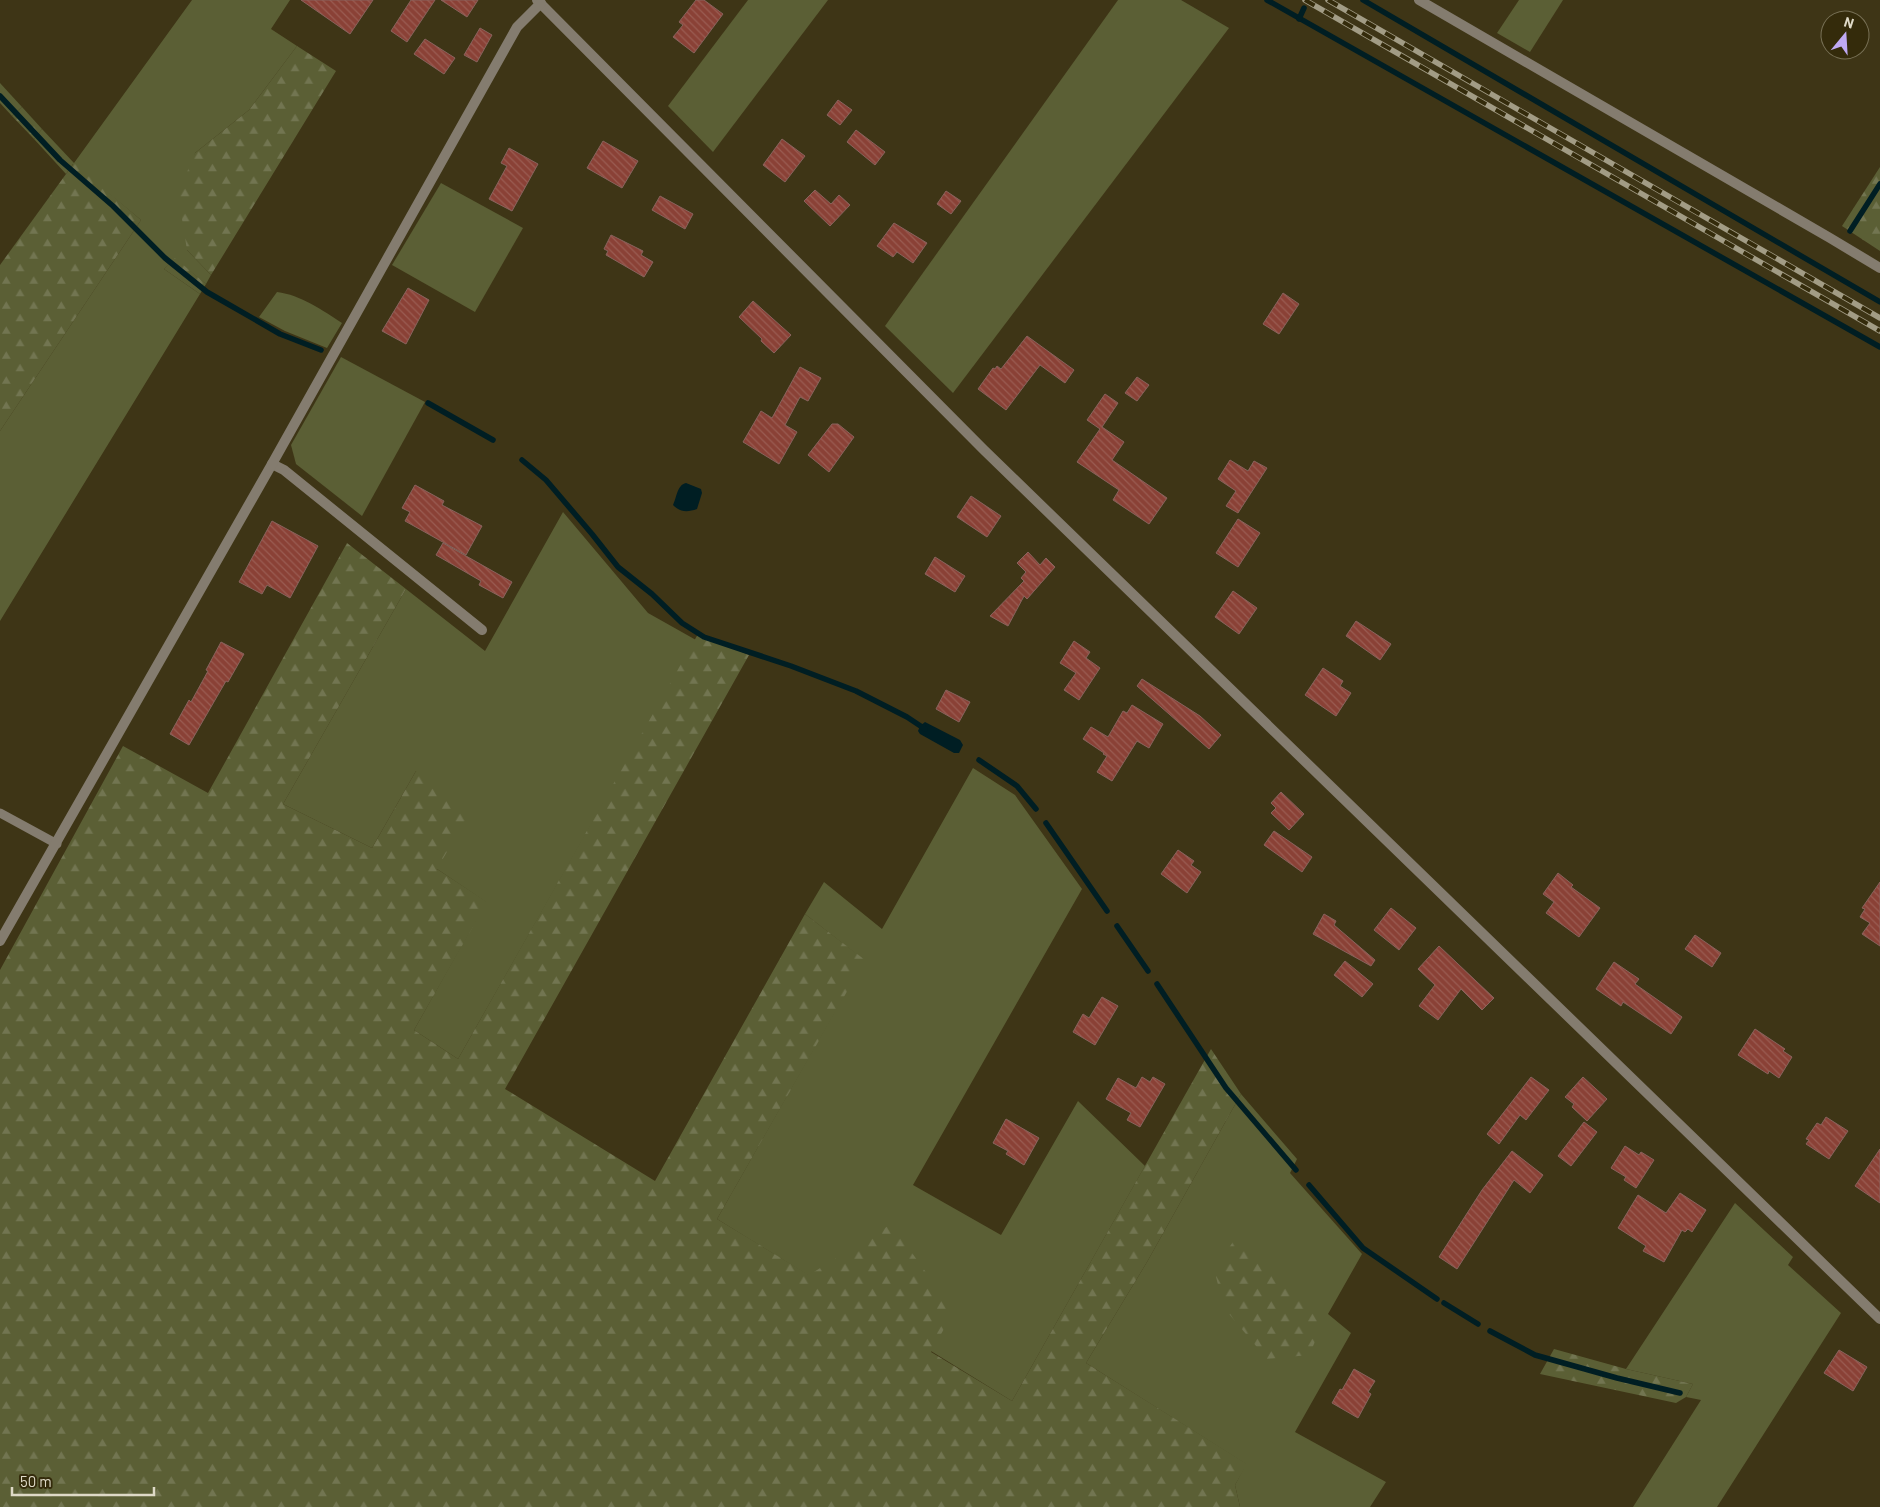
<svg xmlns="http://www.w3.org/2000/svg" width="1880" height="1507" viewBox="0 0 1880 1507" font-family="Barlow,sans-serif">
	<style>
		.green { fill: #5b5f35 }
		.forest { fill: url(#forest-firs) }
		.water { fill: #001e23 }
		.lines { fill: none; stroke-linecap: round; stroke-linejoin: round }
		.stream { stroke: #001e23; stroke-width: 5.5 }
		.building { fill: url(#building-back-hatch); stroke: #88635d }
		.service { stroke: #847c6f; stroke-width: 9 }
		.minor { stroke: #847c6f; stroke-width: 10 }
		.tertiary { stroke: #847c6f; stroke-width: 10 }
		.rail-casing { stroke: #a29c85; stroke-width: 5.5 }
		.rail { stroke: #342b0b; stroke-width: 4; stroke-dasharray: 11; stroke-linecap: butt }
	</style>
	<defs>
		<pattern id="forest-firs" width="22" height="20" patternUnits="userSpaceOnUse" patternTransform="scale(1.25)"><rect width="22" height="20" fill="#5b5f35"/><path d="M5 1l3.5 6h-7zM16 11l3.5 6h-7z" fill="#727551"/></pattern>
		<pattern id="building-back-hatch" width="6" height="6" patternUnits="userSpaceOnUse" patternTransform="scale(1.25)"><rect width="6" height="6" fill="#8a4136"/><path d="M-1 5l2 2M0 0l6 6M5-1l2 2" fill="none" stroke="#9a5c52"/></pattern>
	</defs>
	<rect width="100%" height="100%" fill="#3e3516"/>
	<g class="green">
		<path d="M192,0H290L271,29L297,46L249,110L195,153L187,250L211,275L206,284L175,259L164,269L200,294L0,621V431L141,220L73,164L66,174L34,139L42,129L74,163Z"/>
		<path d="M748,0H828L713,152L668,106Z"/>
		<path d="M1118,0H1181L1229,28L953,393L885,326Z"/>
		<path d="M1519,0H1563L1530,52L1497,33Z"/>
		<path d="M0,83L22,107L12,116L0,103Z"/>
		<path d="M441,183L523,228L475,312L392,265Z"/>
		<path d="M277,292C301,295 322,310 342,323L327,348L285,331L259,317Z"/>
		<path d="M341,357L425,402L362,516L296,464L291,445Z"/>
		<path d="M563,512L648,613L696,640L458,1059L414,1030L486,902L437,869L416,771L372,848L283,804L406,589L485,651Z"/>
		<path d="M973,768L1015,795L1082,889L913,1185L1001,1235L1078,1101L1145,1166L1012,1401L717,1219L864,960L805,914L824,882L882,929Z"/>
		<path d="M1241,1094L1297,1159L1290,1173L1362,1254L1328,1314L1351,1333L1295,1432L1386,1482L1370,1507H1240L1235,1485L1246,1464L1086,1363L1147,1262Z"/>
		<path d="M1735,1203L1793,1257L1788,1265L1841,1313L1717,1507H1633L1701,1400L1686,1397L1693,1384L1626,1369Z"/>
	</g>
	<g class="forest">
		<path d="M297,46L336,71L211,275L187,250L178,194L195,153L249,110Z"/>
		<path d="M22,107L42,129L34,139L12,116Z"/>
		<path d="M74,163L141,220L0,431V265Z"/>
		<path d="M1880,167V251L1842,226Z"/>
		<path d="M175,258L206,284L200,294L164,269Z"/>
		<path d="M347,543L406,589L283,804L372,848L416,771L470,812L437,869L487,902L414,1030L458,1059L698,634L749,655L505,1089L655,1181L805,914L865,960L717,1219L809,1275L891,1224L954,1311L931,1352L1012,1401L1211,1049L1241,1094L1147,1262L1086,1363L1247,1464L1235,1485L1240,1507H0V970L123,746L208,793Z"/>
		<path d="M1233,1242L1327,1315L1309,1355L1267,1359L1224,1308L1214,1269Z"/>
		<path d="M1554,1349L1626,1369L1693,1384L1686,1397L1676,1403L1540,1374Z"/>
	</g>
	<g class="water">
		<path d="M686,483L701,489L702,493L697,509C688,512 681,513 673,505C677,497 677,485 686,483Z"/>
		<path d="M925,722L960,740L963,745L959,753H954L920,734L918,731L920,726Z"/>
	</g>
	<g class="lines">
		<g class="stream">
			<path d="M1267,0L1880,347"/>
			<path d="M1363,0L1880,302"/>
			<path d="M1299,19L1304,8"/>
			<path d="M0,96L60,160L113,206L165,258L207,292L280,334L321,350"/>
			<path d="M1850,231L1880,184"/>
			<path d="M428,403L493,440"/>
			<path d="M522,460L546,480L592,534L618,567L652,594L682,623L704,637L791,666L856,691L907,717L925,729"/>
			<path d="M979,760L1017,786L1036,809"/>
			<path d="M1046,823L1107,911"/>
			<path d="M1117,926L1148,971"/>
			<path d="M1157,984L1226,1088L1296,1170"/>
			<path d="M1309,1185L1363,1248L1437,1299"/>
			<path d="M1444,1303L1478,1324"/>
			<path d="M1490,1331L1535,1355L1617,1378L1680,1393"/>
		</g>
	</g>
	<g class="building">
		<path d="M301,0H373L350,34Z"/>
		<path d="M411,0H435L407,42L391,31Z"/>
		<path d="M441,0H478L467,17Z"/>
		<path d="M696,0H704L723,14L694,53L673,37L683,25L679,22Z"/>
		<path d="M480,28L492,35L477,62L464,55Z"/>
		<path d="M425,39L455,58L444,74L414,54Z"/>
		<path d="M838,100L852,110L840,125L827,115Z"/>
		<path d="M856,130L885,152L875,165L847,142Z"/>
		<path d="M782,139L805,156L785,182L763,165Z"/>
		<path d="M603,141L638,161L622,188L587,168Z"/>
		<path d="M509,148L538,164L512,211L489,199L507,166L501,163Z"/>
		<path d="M815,190L831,204L839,195L850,205L830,226L804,201Z"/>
		<path d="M946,191L961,201L951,214L937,204Z"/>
		<path d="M660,196L693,214L685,229L652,210Z"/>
		<path d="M894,223L927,243L913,263L897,252L893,257L877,246Z"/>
		<path d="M611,235L643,251L641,255L653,262L644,277L606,255L608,251L604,249Z"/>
		<path d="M408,288L429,300L406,344L382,331Z"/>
		<path d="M1283,293L1299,304L1279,334L1263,324Z"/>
		<path d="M753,301L791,335L774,353L761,341L762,339L739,317Z"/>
		<path d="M1027,336L1074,370L1065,383L1040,365L1006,410L978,389L993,368L995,369L997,366L1001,369Z"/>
		<path d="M800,367L821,378L808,401L800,397L785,425L797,432L779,464L743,442L761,411L772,418Z"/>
		<path d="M1137,377L1149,385L1137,401L1125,393Z"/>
		<path d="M1105,394L1118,403L1102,427L1124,442L1112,460L1167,498L1149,524L1113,500L1119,490L1077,462L1100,429L1087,420Z"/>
		<path d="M832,424H838L854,437L829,472L808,455Z"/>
		<path d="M1230,460L1248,471L1254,461L1267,468L1238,513L1226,506L1236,491L1218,479Z"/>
		<path d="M415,485L444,501L442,505L482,526L466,555L405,521L410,512L402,508Z"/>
		<path d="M971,496L1001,516L987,537L957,517Z"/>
		<path d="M1238,519L1260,533L1238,567L1216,553Z"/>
		<path d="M272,521L318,546L290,598L267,585L262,594L239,582Z"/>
		<path d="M443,543L512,582L503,598L479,585L481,581L436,555Z"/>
		<path d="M1028,552L1040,565L1046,558L1055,567L1027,599L1024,596L1008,626L990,616L1024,581L1021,578L1026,572L1017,563Z"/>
		<path d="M935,557L965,576L955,592L925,574Z"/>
		<path d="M1233,591L1257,608L1239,634L1215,617Z"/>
		<path d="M1356,621L1391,644L1380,660L1346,636Z"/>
		<path d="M1074,641L1090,652L1086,658L1100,668L1079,700L1064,690L1076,673L1060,663Z"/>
		<path d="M221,642L244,654L228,682L226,681L189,745L170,734L189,700L191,702L208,671L206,670Z"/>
		<path d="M1323,668L1343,681L1340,686L1351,693L1336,716L1305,695Z"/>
		<path d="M1142,679L1200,716L1221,735L1209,749L1137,686Z"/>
		<path d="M946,690L970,702L959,722L936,709Z"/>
		<path d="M1132,705L1163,724L1149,748L1137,741L1112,781L1097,772L1107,756L1103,754L1104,753L1083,739L1091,727L1108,737L1123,711L1127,713Z"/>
		<path d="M1281,792L1304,814L1289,830L1271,813L1276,808L1271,803Z"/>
		<path d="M1274,831L1312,857L1302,872L1264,845Z"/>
		<path d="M1178,850L1194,861L1191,865L1201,872L1187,893L1161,874Z"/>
		<path d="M1558,873L1573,885L1571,887L1600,908L1579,937L1546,913L1554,902L1543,894Z"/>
		<path d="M1880,882V946L1862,934L1870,923L1860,917L1865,909L1862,908Z"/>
		<path d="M1391,908L1416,928L1399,950L1374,930Z"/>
		<path d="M1324,914L1336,921L1334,925L1375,960L1371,966L1313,934Z"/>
		<path d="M1695,935L1721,953L1712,967L1685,949Z"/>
		<path d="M1439,946L1494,998L1482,1010L1461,989L1438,1020L1419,1006L1435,985L1418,969Z"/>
		<path d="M1345,961L1373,984L1362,997L1334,975Z"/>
		<path d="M1614,962L1639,979L1635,984L1682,1017L1671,1034L1623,1002L1621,1006L1596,989Z"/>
		<path d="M1102,997L1118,1006L1095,1045L1073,1032L1083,1014L1089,1018Z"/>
		<path d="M1755,1029L1785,1049L1783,1051L1792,1057L1779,1078L1769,1071L1768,1074L1738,1055Z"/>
		<path d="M1142,1077L1150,1082L1153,1077L1165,1084L1140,1127L1127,1120L1131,1113L1106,1099L1118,1078L1136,1088Z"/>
		<path d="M1531,1077L1549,1090L1526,1120L1520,1115L1499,1144L1487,1134Z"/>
		<path d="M1583,1077L1607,1099L1587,1121L1572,1107L1574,1104L1565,1097Z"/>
		<path d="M1826,1117L1848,1131L1829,1159L1806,1144L1809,1140L1806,1139L1817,1123L1821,1125Z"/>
		<path d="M1006,1119L1039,1138L1024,1165L1006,1154L1008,1151L993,1143Z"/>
		<path d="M1584,1122L1597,1132L1571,1166L1558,1156Z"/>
		<path d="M1625,1146L1639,1155L1641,1152L1654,1160L1636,1188L1624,1180L1626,1177L1611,1168Z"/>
		<path d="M1880,1149V1203L1855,1186Z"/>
		<path d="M1512,1151L1543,1175L1530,1193L1514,1180L1457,1269L1439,1257L1482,1190Z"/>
		<path d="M1680,1193L1706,1210L1692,1232L1688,1229L1685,1232L1682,1230L1664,1262L1643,1251L1646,1246L1618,1228L1638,1195L1666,1213Z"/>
		<path d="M1839,1350L1867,1367L1853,1391L1824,1373Z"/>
		<path d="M1354,1369L1375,1381L1368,1392L1371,1394L1358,1418L1332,1403L1340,1389L1342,1390Z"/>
	</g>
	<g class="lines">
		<path class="service" d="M0,813L57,844"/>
		<g class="minor">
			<path d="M537,0L984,450L1880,1319"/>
			<path d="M272,464L284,470L482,630"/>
			<path d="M0,941L272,464L517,27L541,3"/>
		</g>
		<path class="tertiary" d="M1419,0L1830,238L1880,268"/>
		<g class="rail-casing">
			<g id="rail">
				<path d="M1305,0L1880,331"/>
				<path d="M1328,0L1880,318"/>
			</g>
		</g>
		<use href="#rail" class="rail"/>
	</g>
	<g transform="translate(1845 35) rotate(18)"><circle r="24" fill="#342b0b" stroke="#787156"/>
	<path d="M0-4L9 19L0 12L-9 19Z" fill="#bfa9f4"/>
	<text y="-8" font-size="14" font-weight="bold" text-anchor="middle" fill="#ded9c7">N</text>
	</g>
	<path d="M12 1487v8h142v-8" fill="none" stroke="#ded9c7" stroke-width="2.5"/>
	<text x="20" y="1487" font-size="15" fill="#ded9c7" stroke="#342b0b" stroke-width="4" paint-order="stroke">50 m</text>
</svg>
